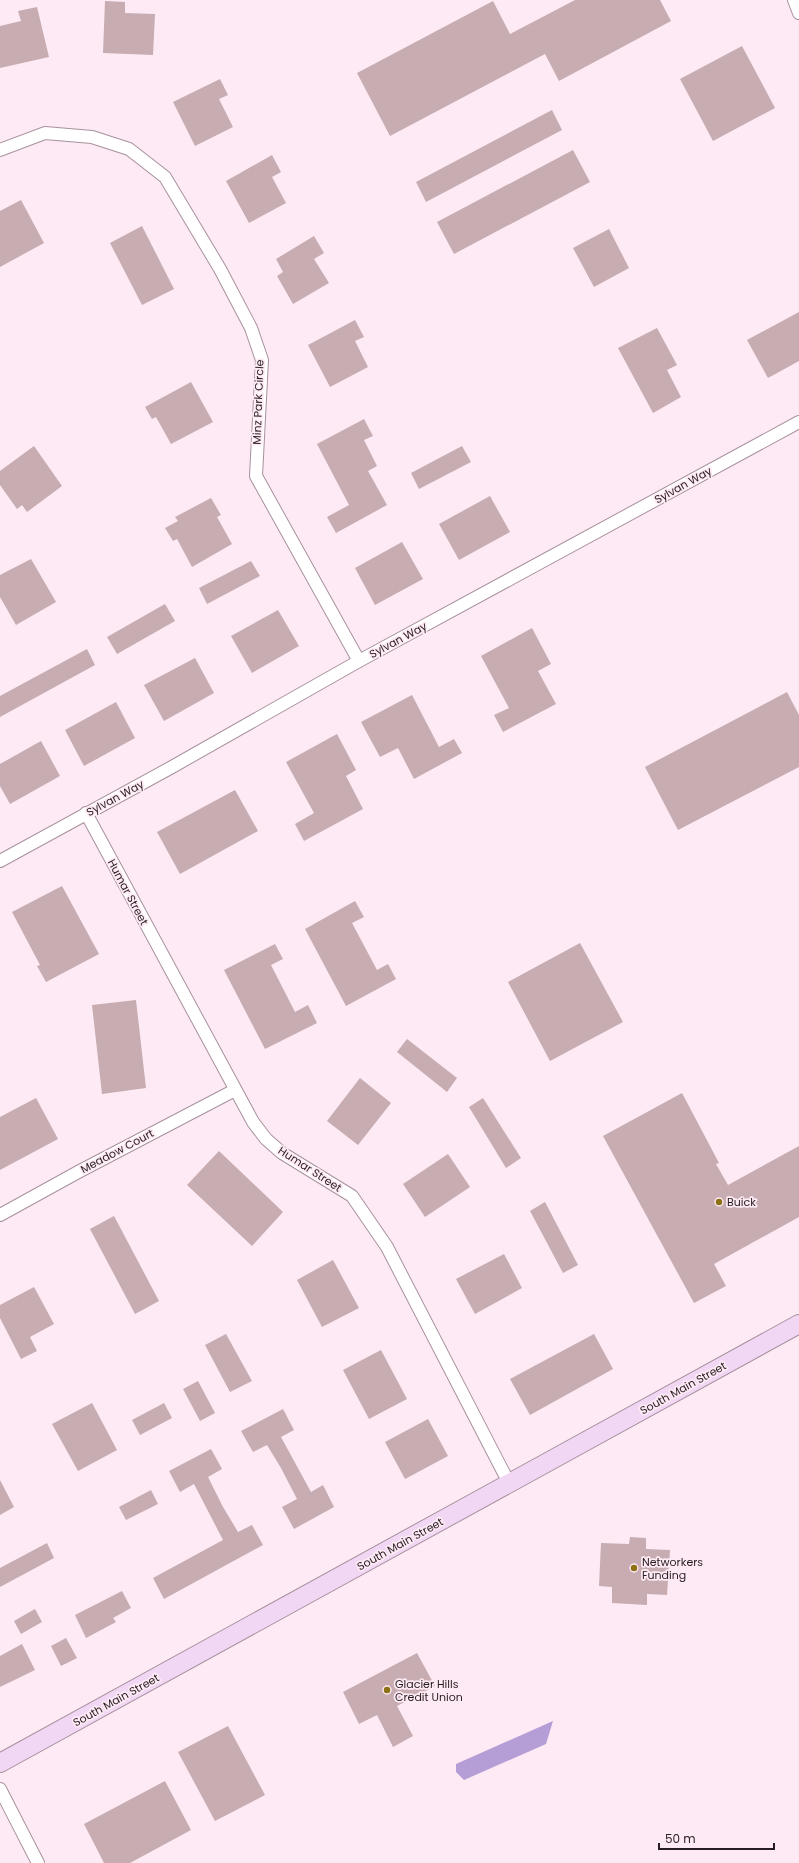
<svg xmlns="http://www.w3.org/2000/svg" width="799" height="1863" viewBox="0 0 799 1863" font-family="Poppins,sans-serif">
	<style>
		.water { fill: #b49ed5 }
		.building { fill: #c7acb1 }
		.lines { fill: none; stroke-linecap: round; stroke-linejoin: round }
		.minor-casing { stroke: #a7919d; stroke-width: 14 }
		.secondary-casing { stroke: #a7919d; stroke-width: 20 }
		.minor { stroke: #fff; stroke-width: 12 }
		.secondary { stroke: #f1d7f4; stroke-width: 18 }
		.poi-dot { fill: #8d7115; stroke: #feeaf4; stroke-width: 1.5 }
		.labels { text-anchor: middle; stroke-width: 3.5; stroke-linejoin: round; paint-order: stroke }
		.street-label { font-size: 11px; fill: #261d22; stroke: #feeaf4 }
		.poi-label { font-size: 11px; fill: #261d22; stroke: #feeaf4; text-anchor: start }
	</style>
	<rect width="100%" height="100%" fill="#feeaf4"/>
	<path class="water" d="M553,1721L546,1744L464,1780L456,1772V1764Z"/>
	<g class="building">
		<path d="M575,0H660L671,21L559,81L545,54L390,136L357,73L493,1L510,34Z"/>
		<path d="M105,1L125,2V13L155,14L153,55L103,53Z"/>
		<path d="M37,7L49,57L0,68V26L21,21L18,11Z"/>
		<path d="M742,46L775,108L713,141L680,79Z"/>
		<path d="M220,79L228,95L219,99L233,127L195,146L173,102Z"/>
		<path d="M552,110L562,130L426,202L416,182Z"/>
		<path d="M573,150L590,182L454,254L437,222Z"/>
		<path d="M272,155L281,172L272,177L286,203L249,223L226,181Z"/>
		<path d="M21,200L44,243L0,267V211Z"/>
		<path d="M142,226L174,289L142,305L110,243Z"/>
		<path d="M609,229L629,268L594,287L573,248Z"/>
		<path d="M314,236L324,253L314,259L329,283L293,304L277,276L283,272L276,259Z"/>
		<path d="M799,312V361L768,378L747,340Z"/>
		<path d="M355,320L364,337L355,341L368,367L330,387L308,345Z"/>
		<path d="M657,328L677,365L667,370L681,397L653,413L618,348Z"/>
		<path d="M191,382L213,422L171,444L156,417L152,419L145,407Z"/>
		<path d="M364,419L373,436L364,440L377,466L368,471L387,505L336,533L327,517L349,505L317,444Z"/>
		<path d="M34,446L62,486L27,512L22,505L17,509L0,485V471Z"/>
		<path d="M462,446L471,462L419,489L411,473Z"/>
		<path d="M490,496L510,532L459,560L439,524Z"/>
		<path d="M211,498L221,515L217,517L232,544L192,567L177,539L173,541L165,528L178,521L175,517Z"/>
		<path d="M402,542L423,579L375,605L355,568Z"/>
		<path d="M31,559L56,602L16,625L0,597V575Z"/>
		<path d="M251,561L260,576L207,604L199,588Z"/>
		<path d="M165,604L175,621L117,654L107,637Z"/>
		<path d="M278,610L299,646L252,673L231,636Z"/>
		<path d="M532,628L551,664L538,671L556,704L503,732L494,715L509,708L481,656Z"/>
		<path d="M87,649L95,665L0,717V696Z"/>
		<path d="M195,658L214,693L164,721L144,685Z"/>
		<path d="M787,692L799,715V767L678,830L645,767Z"/>
		<path d="M412,695L439,747L454,739L462,753L414,779L398,748L380,757L361,722Z"/>
		<path d="M116,702L135,738L84,766L65,730Z"/>
		<path d="M337,734L356,770L346,776L363,809L304,841L295,824L314,813L286,762Z"/>
		<path d="M41,741L60,776L10,804L0,786V764Z"/>
		<path d="M235,790L258,831L180,874L157,832Z"/>
		<path d="M62,886L99,954L46,982L37,966L40,965L12,912Z"/>
		<path d="M355,901L364,917L352,923L377,970L388,964L396,979L346,1006L305,929Z"/>
		<path d="M580,943L623,1022L550,1061L508,982Z"/>
		<path d="M275,944L283,959L271,965L295,1012L308,1005L317,1023L265,1049L224,970Z"/>
		<path d="M136,1000L146,1088L102,1094L92,1005Z"/>
		<path d="M407,1039L457,1078L447,1092L397,1052Z"/>
		<path d="M360,1078L391,1103L358,1145L327,1121Z"/>
		<path d="M682,1093L719,1163L716,1164L728,1185L799,1146V1217L714,1264L726,1286L694,1303L603,1136Z"/>
		<path d="M36,1098L58,1139L0,1170V1117Z"/>
		<path d="M483,1098L521,1158L506,1168L469,1107Z"/>
		<path d="M219,1151L283,1212L252,1246L187,1185Z"/>
		<path d="M448,1154L470,1187L425,1217L403,1184Z"/>
		<path d="M545,1202L578,1265L563,1273L530,1211Z"/>
		<path d="M114,1216L159,1301L135,1314L90,1229Z"/>
		<path d="M504,1254L522,1288L475,1314L456,1279Z"/>
		<path d="M333,1260L359,1308L322,1327L297,1280Z"/>
		<path d="M34,1287L54,1324L30,1337L37,1351L21,1359L0,1318V1305Z"/>
		<path d="M226,1334L252,1381L230,1392L205,1345Z"/>
		<path d="M594,1334L613,1369L530,1415L510,1379Z"/>
		<path d="M381,1350L407,1399L369,1419L343,1370Z"/>
		<path d="M198,1381L215,1413L200,1421L183,1389Z"/>
		<path d="M92,1403L117,1450L78,1471L52,1424Z"/>
		<path d="M164,1403L172,1418L140,1435L132,1420Z"/>
		<path d="M283,1409L294,1430L281,1437L311,1492L323,1485L334,1507L294,1529L282,1507L297,1499L281,1468L267,1445L253,1452L241,1431Z"/>
		<path d="M428,1419L448,1456L405,1479L385,1442Z"/>
		<path d="M211,1449L222,1469L208,1477L223,1507L238,1532L252,1525L263,1545L164,1599L153,1578L223,1540L194,1484L180,1492L169,1471Z"/>
		<path d="M0,1480L14,1507L0,1515Z"/>
		<path d="M151,1490L158,1504L126,1520L119,1507Z"/>
		<path d="M630,1537L646,1538V1549L670,1550L667,1595L647,1594V1605L612,1603V1587L599,1586L601,1543L629,1544Z"/>
		<path d="M47,1543L54,1558L0,1587V1568Z"/>
		<path d="M122,1591L131,1608L113,1618L116,1622L86,1638L75,1615Z"/>
		<path d="M35,1609L42,1622L21,1634L14,1621Z"/>
		<path d="M66,1638L77,1658L61,1666L51,1646Z"/>
		<path d="M22,1644L35,1670L0,1687V1656Z"/>
		<path d="M417,1653L435,1686L397,1706L413,1736L393,1747L377,1715L359,1724L343,1692Z"/>
		<path d="M228,1726L265,1795L215,1821L178,1752Z"/>
		<path d="M165,1781L191,1830L130,1863H104L84,1824Z"/>
	</g>
	<g class="lines">
		<g class="minor-casing">
			<g id="minor">
				<path d="M794,0L799,13"/>
				<path d="M0,150L45,133L92,137L129,149L165,177L220,269L251,328L262,360L256,476L359,661"/>
				<path d="M86,813L253,1122L266,1139L282,1153L352,1196L387,1247L509,1483"/>
				<path d="M0,861L172,767L359,661L799,422"/>
				<path d="M0,1215L80,1171L235,1090"/>
				<path d="M0,1789L38,1863"/>
			</g>
		</g>
		<g class="secondary-casing">
			<path id="secondary" d="M0,1763L799,1324"/>
		</g>
		<use href="#minor" class="minor"/>
		<use href="#secondary" class="secondary"/>
	</g>
	<g class="poi-dot">
		<circle cx="719" cy="1202" r="4"/>
		<circle cx="634" cy="1568" r="4"/>
		<circle cx="387" cy="1690" r="4"/>
	</g>
	<g class="labels">
		<g class="street-label">
			<text transform="translate(258 402) rotate(-88)" y="4">Minz Park Circle</text>
			<text transform="translate(683 485) rotate(-29)" y="4">Sylvan Way</text>
			<text transform="translate(398 640) rotate(-28)" y="4">Sylvan Way</text>
			<text transform="translate(115 798) rotate(-28)" y="4">Sylvan Way</text>
			<text transform="translate(128 892) rotate(62)" y="4">Humar Street</text>
			<text transform="translate(117 1151) rotate(-28)" y="4">Meadow Court</text>
			<text transform="translate(310 1169) rotate(33)" y="4">Humar Street</text>
			<text transform="translate(683 1388) rotate(-29)" y="4">South Main Street</text>
			<text transform="translate(400 1544) rotate(-29)" y="4">South Main Street</text>
			<text transform="translate(116 1700) rotate(-29)" y="4">South Main Street</text>
		</g>
		<g class="poi-label">
			<text x="727" y="1206">Buick</text>
			<text x="642" y="1566">Networkers<tspan x="642" dy="13">Funding</tspan></text>
			<text x="395" y="1688">Glacier Hills<tspan x="395" dy="13">Credit Union</tspan></text>
		</g>
	</g>
	<path d="M659 1843v6h115v-6" fill="none" stroke="#261d22" stroke-width="2"/>
	<text x="665" y="1843" font-size="12" fill="#261d22" stroke="#feeaf4" stroke-width="3" paint-order="stroke">50 m</text>
</svg>
